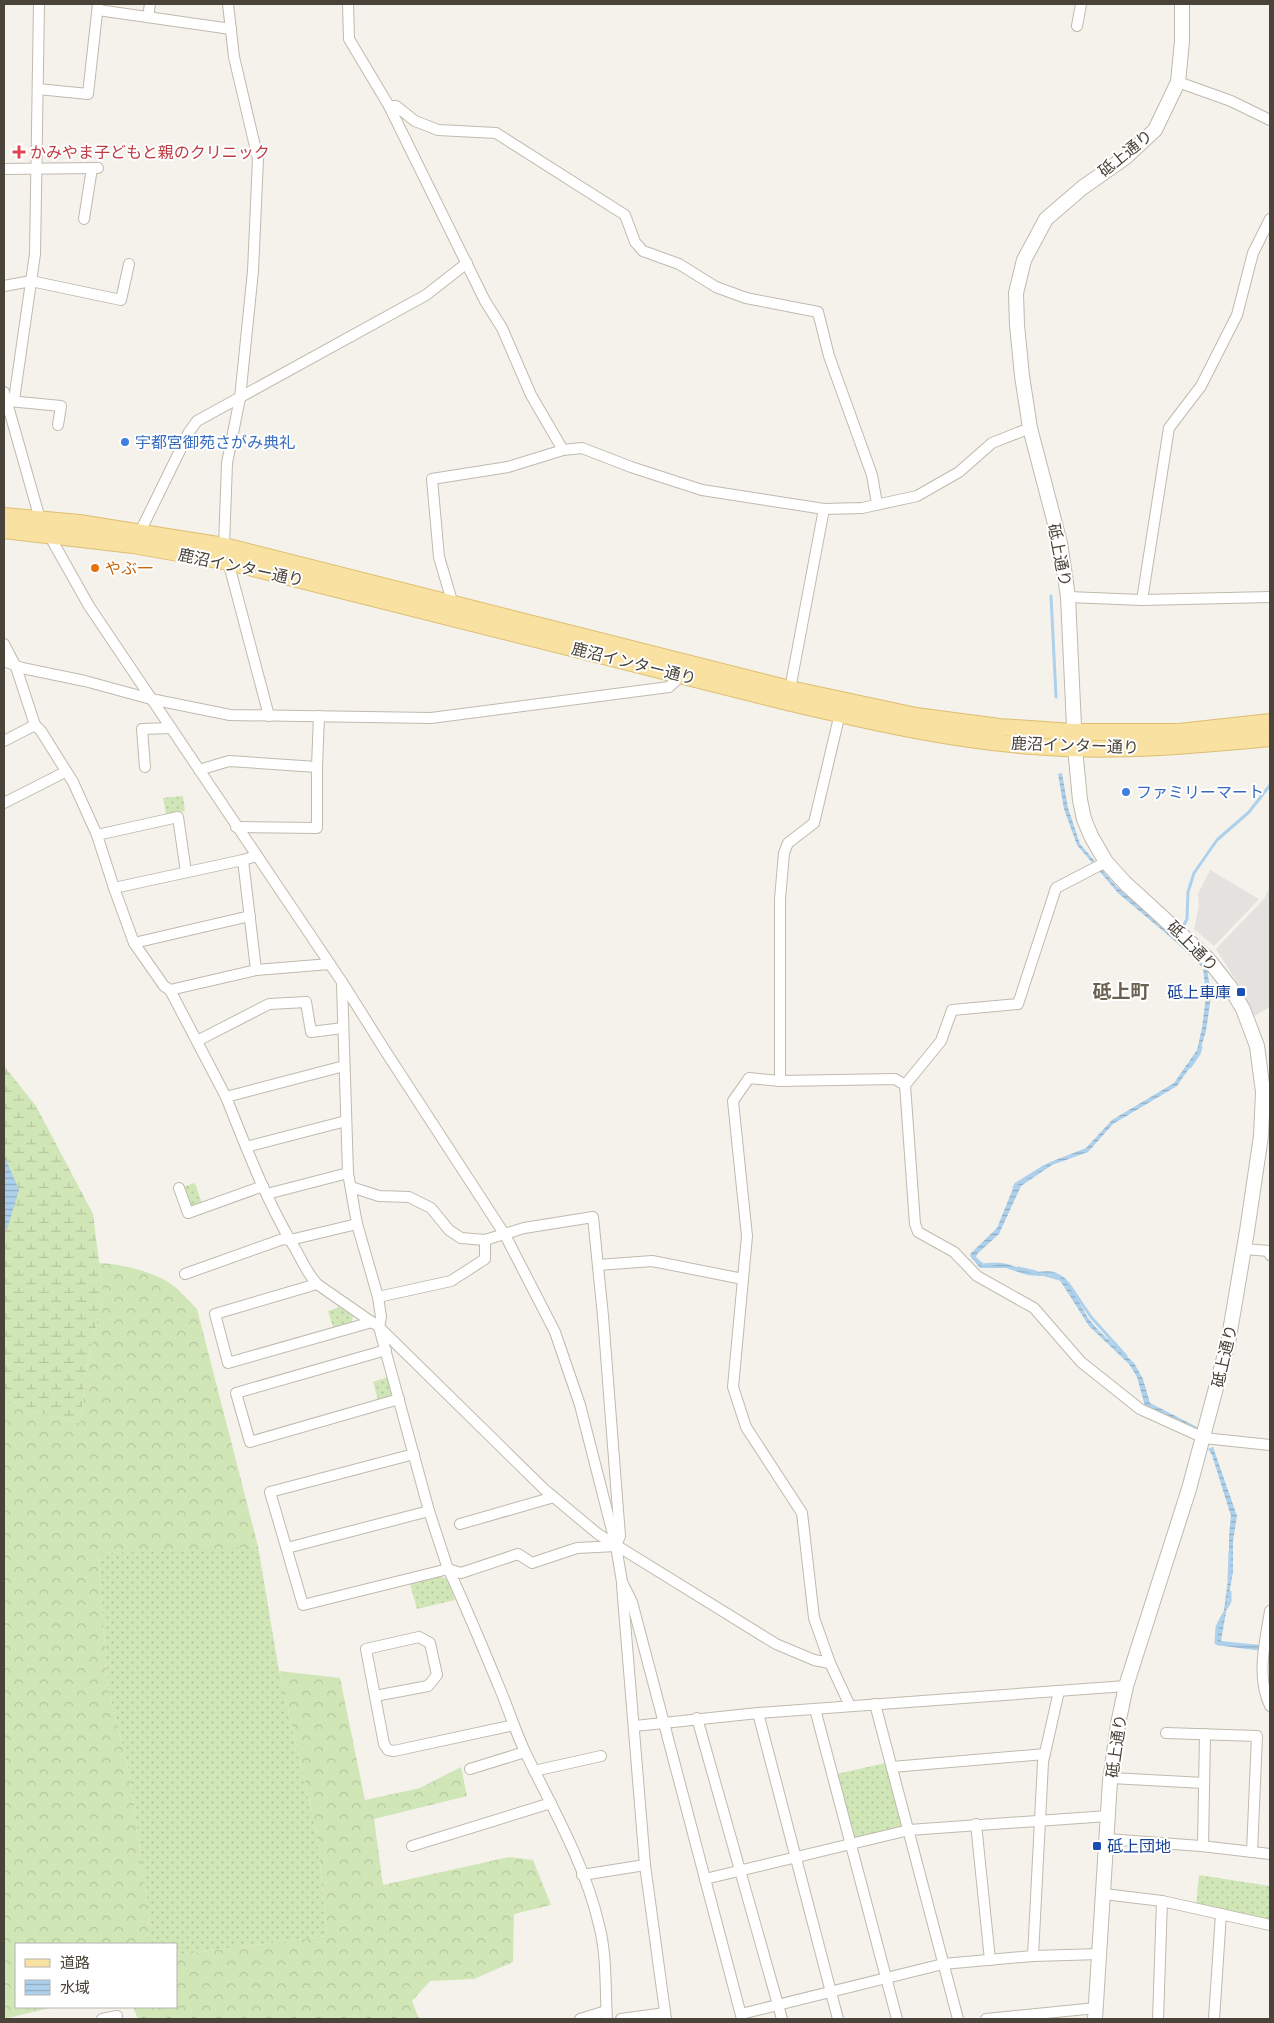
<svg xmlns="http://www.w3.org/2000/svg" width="1274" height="2023" viewBox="0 0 1274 2023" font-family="'PT Sans','Noto Sans JP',sans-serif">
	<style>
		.grass { fill: url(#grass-dots) }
		.forest { fill: url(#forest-crowns) }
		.wetland { fill: url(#wetland-marsh) }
		.parking { fill: #e4e2df }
		.water { fill: url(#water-rules) }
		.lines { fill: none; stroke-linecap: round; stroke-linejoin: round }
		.stream { stroke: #add1ec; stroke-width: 3 }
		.minor-casing { stroke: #c0baae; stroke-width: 12 }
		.tertiary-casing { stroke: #c0baae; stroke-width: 16 }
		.primary-casing { stroke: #ddbe72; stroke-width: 18 }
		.minor { stroke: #fff; stroke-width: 10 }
		.tertiary { stroke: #fff; stroke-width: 14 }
		.primary { stroke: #f8e1a1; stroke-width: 16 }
		.health-dot { fill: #e0444e; stroke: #fff; stroke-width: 2 }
		.shop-dot { fill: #3f7fe0; stroke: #fff; stroke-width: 2 }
		.food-dot { fill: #e8710a; stroke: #fff; stroke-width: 2 }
		.transit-dot { fill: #1a4fb4; stroke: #fff; stroke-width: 2 }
		.labels { text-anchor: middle; stroke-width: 4; stroke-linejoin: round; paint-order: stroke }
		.health-label { font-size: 16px; fill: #be3a42; stroke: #fff; text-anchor: start }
		.street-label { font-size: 16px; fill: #494339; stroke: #fff }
		.shop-label { font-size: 16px; fill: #366cbe; stroke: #fff; text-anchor: start }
		.food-label { font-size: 16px; fill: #c56008; stroke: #fff; text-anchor: start }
		.transit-label { font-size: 16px; fill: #164399; stroke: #fff; text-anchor: end }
		.quarter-label { font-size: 19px; font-weight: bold; fill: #6b6151; stroke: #fff }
	</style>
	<defs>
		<pattern id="grass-dots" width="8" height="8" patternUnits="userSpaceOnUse" patternTransform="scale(1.25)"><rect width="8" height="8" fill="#d0e6b7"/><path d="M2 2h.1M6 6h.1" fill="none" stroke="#b4c69e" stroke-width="1.8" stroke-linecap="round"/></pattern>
		<pattern id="forest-crowns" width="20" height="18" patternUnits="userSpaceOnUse" patternTransform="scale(1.25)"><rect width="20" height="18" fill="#d0e6b7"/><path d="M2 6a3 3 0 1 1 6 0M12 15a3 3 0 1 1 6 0" fill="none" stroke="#b4c69e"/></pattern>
		<pattern id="wetland-marsh" width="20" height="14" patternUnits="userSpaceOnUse" patternTransform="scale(1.25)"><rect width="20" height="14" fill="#d0e6b7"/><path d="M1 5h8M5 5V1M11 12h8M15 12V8" fill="none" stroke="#b4c69e"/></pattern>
		<pattern id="water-rules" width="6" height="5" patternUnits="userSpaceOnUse" patternTransform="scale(1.25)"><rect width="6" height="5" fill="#add1ec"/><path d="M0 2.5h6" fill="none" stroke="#8fabc0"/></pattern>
	</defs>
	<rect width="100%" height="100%" fill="#f5f2eb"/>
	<g class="grass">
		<path d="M183,796L185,811L166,814L163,798Z"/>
		<path d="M195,1183L202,1204L194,1207L189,1204L183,1187Z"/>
		<path d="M340,1307L353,1316L352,1322L333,1327L328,1311Z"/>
		<path d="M388,1377L392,1393L389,1398L378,1400L373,1382Z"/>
		<path d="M258,1546L279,1671L317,1834L327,1936L176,1955V1944H147L149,1915L130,1776L108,1687L98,1553Z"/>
		<path d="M440,1576L447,1579L455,1600L417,1609L410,1584Z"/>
		<path d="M890,1762L909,1830L850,1842L832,1775Z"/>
		<path d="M1199,1875L1270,1886V1925L1196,1908Z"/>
	</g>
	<g class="forest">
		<path d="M99,1263C117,1263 153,1272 168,1282C178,1288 188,1300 197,1309L258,1546L192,1551L98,1553L108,1687L130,1776L149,1915L147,1944H16V2007H54L4,2019V1398L27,1410L80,1423L86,1372L103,1294Z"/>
		<path d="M279,1671L340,1678L365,1800L420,1788L461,1767L467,1796L374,1819L383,1885L509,1857L533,1860L551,1905L514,1914L513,1962L474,1979L430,1981L412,2001L419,2019H138L133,2007H176V1955L327,1936L317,1834Z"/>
	</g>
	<path class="wetland" d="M4,1066L36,1106L93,1214L103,1294L86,1372L80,1423L27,1410L4,1398Z"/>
	<g class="parking">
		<path d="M1210,870L1259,899L1214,946L1194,929L1199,906L1198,894Z"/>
		<path d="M1270,886V1007L1252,1017L1242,990L1216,949L1264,899Z"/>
	</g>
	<g class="water">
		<path d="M1062,773L1068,808L1080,844L1117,887L1189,950L1207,968L1211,996L1206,1031L1199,1054L1177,1086L1113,1124L1088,1152L1052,1165L1021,1186L999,1234L977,1254L976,1257L982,1264C989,1265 995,1262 1002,1263C1010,1264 1017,1268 1025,1270C1043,1276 1049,1264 1067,1280L1088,1318L1099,1331L1134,1363L1143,1379L1150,1403L1197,1427L1195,1430L1145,1406L1137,1377L1129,1364L1089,1326L1061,1282L1056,1277L1049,1274L1040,1276L1027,1275L1006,1268H980L970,1256L971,1253L997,1228L1014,1186L1048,1163L1086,1148L1112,1120L1174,1083L1197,1050L1202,1028L1206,996L1203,968L1176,942L1118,893L1077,845L1064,809L1058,774Z"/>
		<path d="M4,1148L6,1150L4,1155L19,1190L7,1229L4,1224Z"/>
		<path d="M1213,1447L1237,1516L1233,1541V1572L1221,1641L1270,1646V1652L1216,1645L1218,1627L1224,1610L1229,1572V1535L1231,1516L1212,1455L1208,1449Z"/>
	</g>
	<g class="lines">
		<g class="stream">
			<path d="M1051,596L1056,697"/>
			<path d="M1182,929L1187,919L1188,892L1194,873L1217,840L1249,812L1270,785"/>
			<path d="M1190,1067L1199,1054L1201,1047"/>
			<path d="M1014,1188L1016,1184L1045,1166"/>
			<path d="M975,1259L983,1265L995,1264"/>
			<path d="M1018,1268L1036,1272"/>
			<path d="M1042,1274L1060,1279"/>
			<path d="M1068,1283L1091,1317L1126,1356"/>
			<path d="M1229,1580L1230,1552"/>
			<path d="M1227,1607L1230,1601V1592"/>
			<path d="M1220,1644L1216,1643L1217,1627L1223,1615"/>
		</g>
		<g class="minor-casing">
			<g id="minor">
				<path d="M228,4L234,57L258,159L253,271L240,398L227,463L224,546L269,716"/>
				<path d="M348,4L349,39L389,106L485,301L502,328L531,395L563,450L582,448L631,467L702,490L824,509L790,689"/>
				<path d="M98,10L231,29"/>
				<path d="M148,17L150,4"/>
				<path d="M1077,26L1081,4"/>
				<path d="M1178,82L1231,101L1270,120"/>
				<path d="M38,89L88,94L98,4"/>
				<path d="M389,106H396L415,121L438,130L496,133L625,215L635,242L643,251L679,264L716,287L746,298L818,312L829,356L872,475L877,504"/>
				<path d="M4,169L98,168"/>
				<path d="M84,219L92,168"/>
				<path d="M4,286L31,281L121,300L129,264"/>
				<path d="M4,392L40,519L89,606L342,982L386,1052L505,1235L555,1332L580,1405L616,1546L622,1582L632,1602L742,2019"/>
				<path d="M14,400L35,254L39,4"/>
				<path d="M9,401L61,406L58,425"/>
				<path d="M824,509L862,508L917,496L959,472L992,443L1030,428"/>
				<path d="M140,532L189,432L197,421L426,295L467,263"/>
				<path d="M1068,597L1142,600L1270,597"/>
				<path d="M1142,600L1169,428L1201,386L1237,315L1253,253L1270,219"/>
				<path d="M454,608L439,557L432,479L508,467L563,450"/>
				<path d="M4,644L16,667L35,725L41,731L73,782L97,835L114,888L134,943L164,986L170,990L226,1097"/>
				<path d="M4,661L22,668L85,681L151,699L230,715L431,718L669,687L684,673"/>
				<path d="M4,741L35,725"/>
				<path d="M145,767L142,729L171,728"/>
				<path d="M317,767L319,716"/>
				<path d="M199,770L229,761L317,767V828L236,827"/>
				<path d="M4,803L65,772"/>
				<path d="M97,835L178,817L186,872"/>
				<path d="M1106,862L1056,888L1018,1004L952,1010L941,1041L905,1085L915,1224L918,1232L954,1252L977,1276L1034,1308L1081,1362L1140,1409L1204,1438L1270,1445"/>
				<path d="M114,888L243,860"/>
				<path d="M134,943L250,916"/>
				<path d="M256,970L330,964"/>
				<path d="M342,984L348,1173L357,1224L378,1297L381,1317L379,1327L429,1511L448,1569L461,1573L518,1554L532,1563L577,1548L616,1546"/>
				<path d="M170,990L256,970L243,860L256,856"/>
				<path d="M197,1041L269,1004L306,1002L311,1032L343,1028"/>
				<path d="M344,1066L226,1097C246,1147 265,1198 293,1245C301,1258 306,1272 317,1284L379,1327L544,1489L598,1534L776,1644L814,1660L830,1663"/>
				<path d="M780,1081V899L784,853L788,843L814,823L841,709"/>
				<path d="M246,1147L346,1121"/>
				<path d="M351,1187L379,1196L409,1197L431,1208L449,1230L461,1238L485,1240"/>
				<path d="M179,1188L188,1213L263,1186"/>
				<path d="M267,1194L348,1173"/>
				<path d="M1244,1249L1269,1251L1270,1255"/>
				<path d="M598,1265L652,1261L743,1279"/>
				<path d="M185,1274L283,1239L290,1240L357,1224"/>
				<path d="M317,1284L215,1314L228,1363L372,1322"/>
				<path d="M378,1297L451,1281L485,1259V1240L524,1228L593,1217L603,1316L620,1536L617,1543"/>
				<path d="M386,1350L236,1393L250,1442L399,1399"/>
				<path d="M414,1454L270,1492L303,1605L448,1569L453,1579C470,1617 486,1655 502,1694C510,1714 517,1735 526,1754C553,1809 585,1864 599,1925C607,1955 605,1988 607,2019"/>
				<path d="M460,1524L554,1497"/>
				<path d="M287,1548L429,1511"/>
				<path d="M622,1585L645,1865L666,2019"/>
				<path d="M1270,1611C1265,1643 1256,1676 1270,1706"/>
				<path d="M375,1696L428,1686L437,1675L430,1643L419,1637L366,1649L384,1744L388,1750L394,1751L514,1725"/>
				<path d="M875,1704L958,2019"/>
				<path d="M850,1706L830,1663L814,1618L802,1513L746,1427L733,1387L747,1236L733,1101L749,1078L780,1081L895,1079L905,1085"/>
				<path d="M815,1709L897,2019"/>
				<path d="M758,1713L838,2019"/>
				<path d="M697,1718L782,2019"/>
				<path d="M635,1726L758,1713L1126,1686"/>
				<path d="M1166,1733L1257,1736L1252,1852"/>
				<path d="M892,1767L1045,1754"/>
				<path d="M470,1769L525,1752"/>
				<path d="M534,1771L601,1756"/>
				<path d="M1111,1778L1204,1783"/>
				<path d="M976,1824L990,1960"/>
				<path d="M1107,1839L1201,1846L1270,1854"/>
				<path d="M412,1846L551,1803"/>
				<path d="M1203,1846L1205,1734"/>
				<path d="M582,1875L645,1865"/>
				<path d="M705,1879L909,1830L1108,1816"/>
				<path d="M1104,1894L1162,1901L1270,1925"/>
				<path d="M1033,1956L1043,1762L1059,1691"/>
				<path d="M741,2014L943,1964L1033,1956L1100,1954"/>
				<path d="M102,2019L117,2016"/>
				<path d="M580,2019L606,2011"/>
				<path d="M621,2019L665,2013"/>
				<path d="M986,2019L1096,2008"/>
				<path d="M1158,2019L1162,1901"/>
				<path d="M1214,2019L1221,1914"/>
			</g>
		</g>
		<g class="tertiary-casing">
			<path id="tertiary" d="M1095,2019L1110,1781L1118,1724L1126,1686L1189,1489L1228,1343L1247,1231L1261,1136L1263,1092L1257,1046L1243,1009L1230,987L1208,959L1125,883L1106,862L1091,836L1084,819L1080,800L1075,748L1068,597L1064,569L1060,543L1030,428L1022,376L1017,325L1016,293L1024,260L1046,219L1082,188L1126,157L1155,130L1178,82L1182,41V4"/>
		</g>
		<g class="primary-casing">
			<g id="primary">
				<path d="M4,516L79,523L224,546L790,689L916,716L999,727L1074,732H1179L1270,722"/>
				<path d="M4,530L133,545L229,562L787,702C872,722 959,742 1047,747C1122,752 1196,745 1270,738"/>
			</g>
		</g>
		<use href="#minor" class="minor"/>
		<use href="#tertiary" class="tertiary"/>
		<use href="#primary" class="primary"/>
	</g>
	<path class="health-dot" d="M16.5 144.5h5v5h5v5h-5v5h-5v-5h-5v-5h5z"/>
	<g class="shop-dot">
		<circle cx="125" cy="442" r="5"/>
		<circle cx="1126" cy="792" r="5"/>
	</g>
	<circle class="food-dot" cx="95" cy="568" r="5"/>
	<g class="transit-dot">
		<rect x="1236" y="987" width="10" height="10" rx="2.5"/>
		<rect x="1092" y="1841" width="10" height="10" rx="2.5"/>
	</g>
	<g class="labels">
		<g class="health-label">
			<text x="30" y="158">かみやま子どもと親のクリニック</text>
		</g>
		<g class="street-label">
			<text transform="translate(1125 153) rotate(-39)" y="6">砥上通り</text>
			<text transform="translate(1060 555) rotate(79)" y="6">砥上通り</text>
			<text transform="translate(241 567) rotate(12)" y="6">鹿沼インター通り</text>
			<text transform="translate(634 663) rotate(14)" y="6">鹿沼インター通り</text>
			<text transform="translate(1075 745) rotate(2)" y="6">鹿沼インター通り</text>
			<text transform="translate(1193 946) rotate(45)" y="6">砥上通り</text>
			<text transform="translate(1224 1356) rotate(-77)" y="6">砥上通り</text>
			<text transform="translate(1116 1746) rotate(-82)" y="6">砥上通り</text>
		</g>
		<g class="shop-label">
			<text x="135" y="448">宇都宮御苑さがみ典礼</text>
			<text x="1136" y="798">ファミリーマート</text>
		</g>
		<g class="food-label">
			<text x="105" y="574">やぶ一</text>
		</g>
		<g class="transit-label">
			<text x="1231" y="998">砥上車庫</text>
			<text x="1107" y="1852" text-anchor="start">砥上団地</text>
		</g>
		<g class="quarter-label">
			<text x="1121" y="998">砥上町</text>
		</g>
	</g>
	<rect width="1274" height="2023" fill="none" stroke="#494339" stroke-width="10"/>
	<rect x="15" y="1943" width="162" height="65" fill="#ffffff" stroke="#b6b4b0"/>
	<rect x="25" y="1959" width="25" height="8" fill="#f8e1a1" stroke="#b6b4b0"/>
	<text x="60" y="1968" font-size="15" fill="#494339">道路</text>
	<rect x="25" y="1980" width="25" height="15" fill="url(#water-rules)" stroke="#b6b4b0"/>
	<text x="60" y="1993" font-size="15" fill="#494339">水域</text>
</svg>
